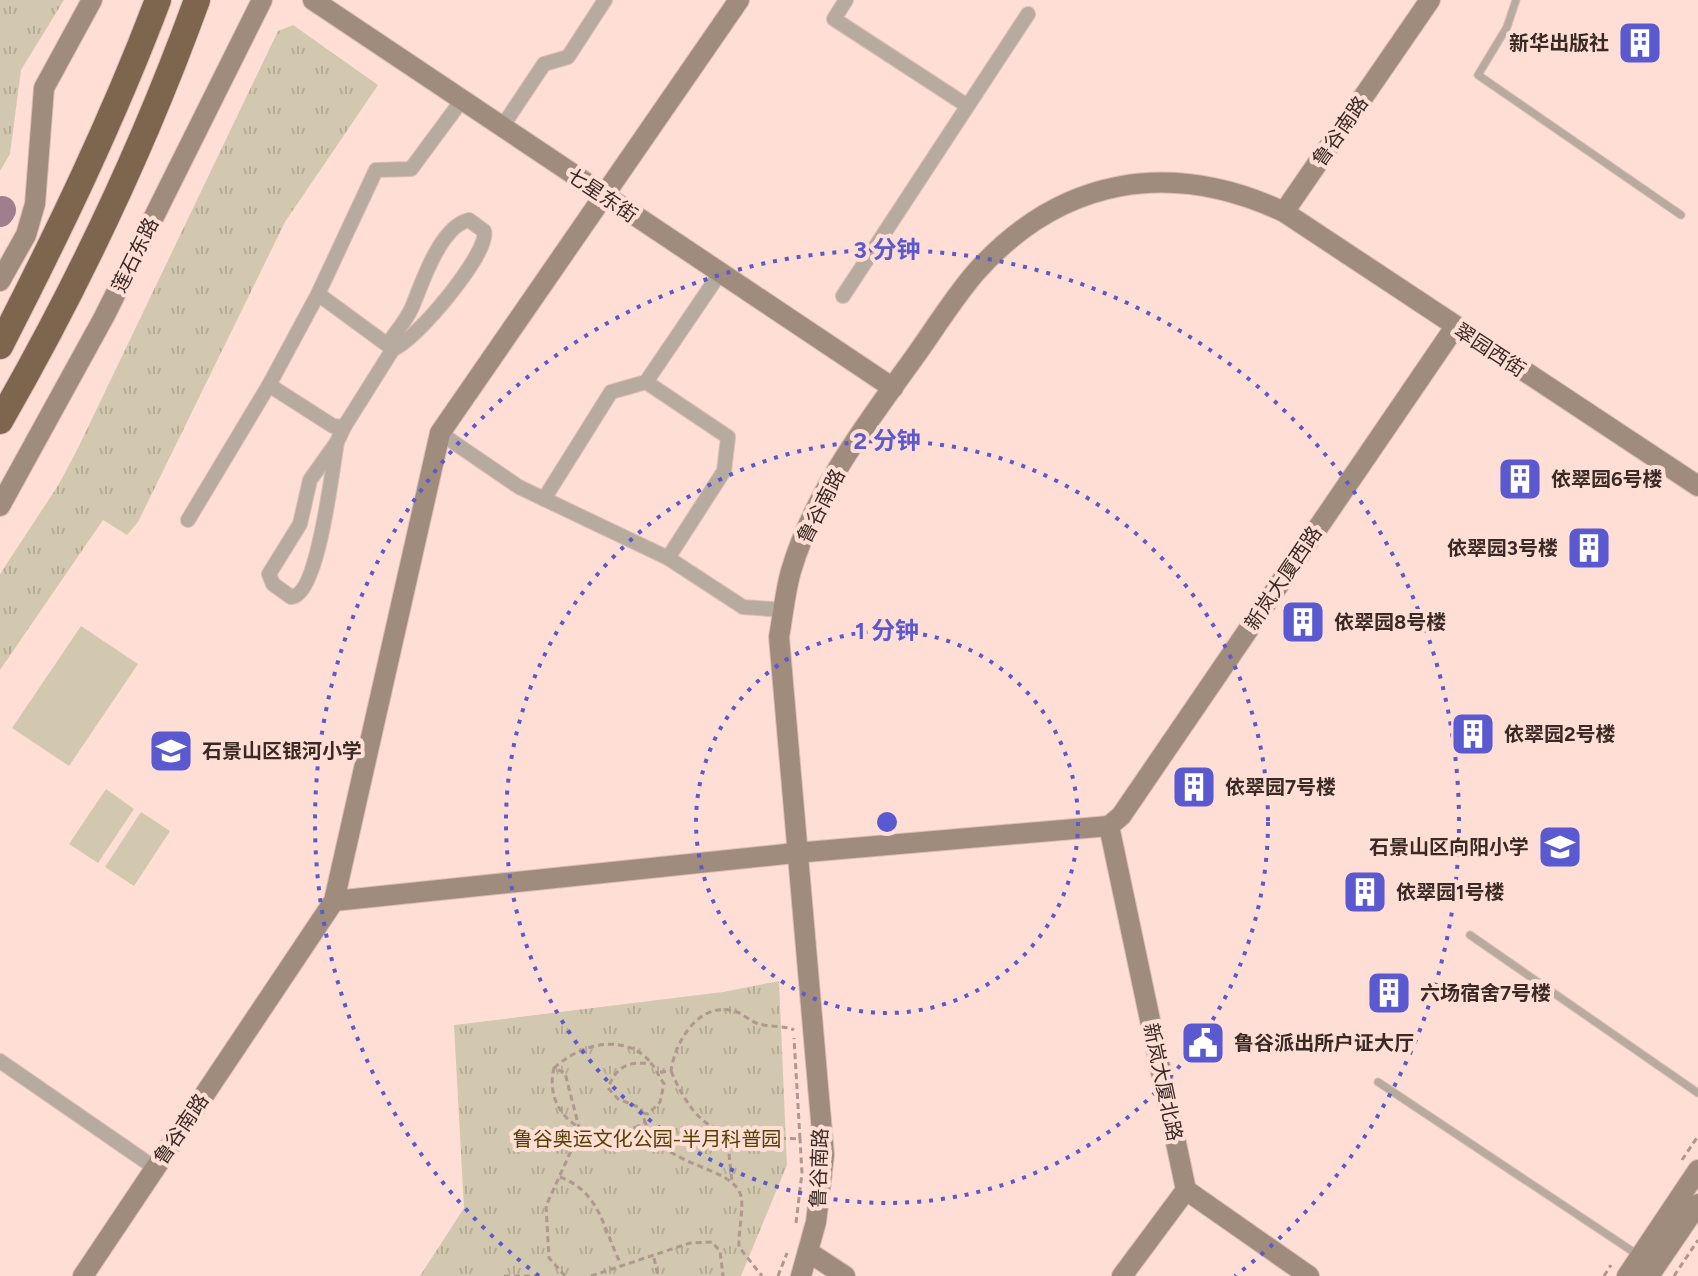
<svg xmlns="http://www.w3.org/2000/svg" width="1698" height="1276" viewBox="0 0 1698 1276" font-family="Figtree,'Noto Sans SC',sans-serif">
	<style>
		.grass { fill: #d2c8af }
		.park { fill: url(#park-tufts) }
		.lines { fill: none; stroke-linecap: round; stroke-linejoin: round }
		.river { stroke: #a17e8d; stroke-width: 28 }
		.lane-casing { stroke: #dbbeb5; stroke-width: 9 }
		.street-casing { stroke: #dbbeb5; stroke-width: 16 }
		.secondary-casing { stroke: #dbbeb5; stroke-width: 22 }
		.highway-casing { stroke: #dbbeb5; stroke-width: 28 }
		.path { stroke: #b0978f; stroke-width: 3; stroke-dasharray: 6 4; stroke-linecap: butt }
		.lane { stroke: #b7aa9f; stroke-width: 7 }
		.street { stroke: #b7aa9f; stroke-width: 14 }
		.secondary { stroke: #9f8c7c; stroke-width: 20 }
		.highway { stroke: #7e654d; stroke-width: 26 }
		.ring { fill: none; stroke: #5a59d0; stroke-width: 4; stroke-dasharray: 4 8 }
		.labels { text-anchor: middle; stroke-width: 8; stroke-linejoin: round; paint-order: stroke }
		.poi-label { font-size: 20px; font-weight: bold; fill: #392a25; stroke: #ffdfd5; text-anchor: start }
		.street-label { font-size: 20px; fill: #392a25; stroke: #ffdfd5 }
		.park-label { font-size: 20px; fill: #554104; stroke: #ffdfd5 }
		.centre { fill: #5a59d0; stroke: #ffdfd5; stroke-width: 4 }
		.ring-label { font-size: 24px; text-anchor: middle; font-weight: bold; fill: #5a59d0; stroke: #ffdfd5; stroke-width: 8; stroke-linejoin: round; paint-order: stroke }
	</style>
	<defs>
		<pattern id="park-tufts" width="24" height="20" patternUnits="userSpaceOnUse" patternTransform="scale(2)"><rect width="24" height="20" fill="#d2c8af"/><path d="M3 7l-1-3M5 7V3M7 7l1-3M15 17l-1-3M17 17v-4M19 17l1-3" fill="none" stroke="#b5ac96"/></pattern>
	</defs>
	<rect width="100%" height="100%" fill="#ffdfd5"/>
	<g class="grass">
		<path d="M81,626L138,664L69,766L12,728Z"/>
		<path d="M106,789L134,809L98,863L69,844Z"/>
		<path d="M141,812L170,831L134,886L105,867Z"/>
	</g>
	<g class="park">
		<path d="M0,0H64L21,70L10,154L0,171Z"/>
		<path d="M293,25L378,85L285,222L138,522L127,535L103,520L0,670V574L59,484L78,448L278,31Z"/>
		<path d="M779,981L787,1165L741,1276H420L464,1208L454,1025L723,992Z"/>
	</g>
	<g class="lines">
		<path class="river" d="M0,213L2,210"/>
		<g class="lane-casing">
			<g id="lane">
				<path d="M1516,0L1507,27L1478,75L1681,215"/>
				<path d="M1470,935L1698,1093"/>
				<path d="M1378,1082L1638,1255"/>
			</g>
		</g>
		<g class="street-casing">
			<g id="street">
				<path d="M846,0L834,19L966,105"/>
				<path d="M502,127L544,64L568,57L605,0"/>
				<path d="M843,296L1028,14"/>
				<path d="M389,342C397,331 408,318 413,305C423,280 441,226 469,220L484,231C491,251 414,343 393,349"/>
				<path d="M646,382L728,437L724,471L668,558"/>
				<path d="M269,385L333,426L344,427L393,349L318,294"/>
				<path d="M440,433L519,487L668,558L743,607L784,610"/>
				<path d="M337,442L310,480L300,524L269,574L273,584L291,597C319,595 332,468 337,442L344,427"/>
				<path d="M544,499L611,392L646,382L720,273"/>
				<path d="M188,520L269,385L318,294L376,170L411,169L462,100"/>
				<path d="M0,1061L155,1168"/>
			</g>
		</g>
		<g class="secondary-casing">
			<g id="secondary">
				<path d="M313,0L893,388"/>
				<path d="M1284,212L1430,0"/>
				<path d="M0,281L26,235L35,204L44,88L92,0"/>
				<path d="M0,506L104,317L262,0"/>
				<path d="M1109,826L1121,816L1455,327"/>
				<path d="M1109,826L1186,1190L1309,1276"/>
				<path d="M334,901L795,853L1109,826"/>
				<path d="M810,1253L845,1276"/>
				<path d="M83,1276L334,901L440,433L739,0"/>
				<path d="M801,1276L816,1222L824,1155L779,637C783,615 785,592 791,571C813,496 863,428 908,366C931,335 951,301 976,272C1061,177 1170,159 1284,212L1698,486"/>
				<path d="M1122,1276L1186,1190"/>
				<path d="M1627,1276L1698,1170"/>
				<path d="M1649,1276L1698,1204"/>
			</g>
		</g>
		<g class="highway-casing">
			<g id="highway">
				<path d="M0,346C58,233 113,119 158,0"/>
				<path d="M0,421C77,287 144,146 197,0"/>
			</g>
		</g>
		<g class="path">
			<path d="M554,1068C581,1043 627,1032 652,1064"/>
			<path d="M671,1071C702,1143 730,1136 800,1139L794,1038"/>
			<path d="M660,1072L671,1071C675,1041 700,999 737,1012C745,1015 751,1022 759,1024C770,1027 788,1026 794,1030"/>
			<path d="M645,1122C662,1169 732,1164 741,1196C744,1207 738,1234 739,1247L762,1276"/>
			<path d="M727,1134L732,1182"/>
			<path d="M1682,1160L1698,1136"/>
			<path d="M560,1177C601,1192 603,1230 621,1264"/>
			<path d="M796,1223L802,1173L800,1139"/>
			<path d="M654,1258L658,1276"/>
			<path d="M504,1276H535"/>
			<path d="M565,1276L549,1258L546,1206L580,1131L565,1073L554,1068C544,1110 578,1137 618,1138L645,1122L641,1108L618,1099L608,1088C617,1065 629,1061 652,1064L664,1084L660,1102L648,1114L643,1113"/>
			<path d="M591,1276L690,1243L712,1242L720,1251L723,1276"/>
			<path d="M778,1276L787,1253"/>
			<path d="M1604,1276L1611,1265"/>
			<path d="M1674,1276L1698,1240"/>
		</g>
		<use href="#lane" class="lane"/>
		<use href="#street" class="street"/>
		<use href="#secondary" class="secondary"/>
		<use href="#highway" class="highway"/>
	</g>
	<g class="ring">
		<circle cx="887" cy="822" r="191"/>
		<circle cx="887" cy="822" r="381"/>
		<path d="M539 1276A572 572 0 1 1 1235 1276"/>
	</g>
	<defs>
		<g id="building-square" transform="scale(2.3)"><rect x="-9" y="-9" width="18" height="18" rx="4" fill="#5a59d0" stroke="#ffdfd5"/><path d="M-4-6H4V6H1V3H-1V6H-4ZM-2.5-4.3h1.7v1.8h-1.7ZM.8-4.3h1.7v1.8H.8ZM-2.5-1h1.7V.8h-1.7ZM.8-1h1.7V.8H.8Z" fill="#fff"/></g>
		<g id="school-square" transform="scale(2.3)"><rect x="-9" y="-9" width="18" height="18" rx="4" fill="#5a59d0" stroke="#ffdfd5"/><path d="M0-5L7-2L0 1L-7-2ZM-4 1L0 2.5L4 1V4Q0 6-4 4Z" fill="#fff"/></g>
		<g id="civic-square" transform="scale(2.3)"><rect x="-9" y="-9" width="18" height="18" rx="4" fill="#5a59d0" stroke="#ffdfd5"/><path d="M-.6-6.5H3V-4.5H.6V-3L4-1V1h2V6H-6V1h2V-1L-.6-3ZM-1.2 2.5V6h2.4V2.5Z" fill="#fff"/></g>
	</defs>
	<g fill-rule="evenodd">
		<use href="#building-square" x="1640" y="43"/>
		<use href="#building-square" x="1520" y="479"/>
		<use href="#building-square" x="1589" y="548"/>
		<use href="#building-square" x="1303" y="622"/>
		<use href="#building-square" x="1473" y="734"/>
		<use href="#school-square" x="171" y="751"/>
		<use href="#building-square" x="1194" y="787"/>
		<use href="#school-square" x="1560" y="847"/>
		<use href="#building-square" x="1365" y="892"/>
		<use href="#building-square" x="1389" y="993"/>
		<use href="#civic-square" x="1203" y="1043"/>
	</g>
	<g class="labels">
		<g class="poi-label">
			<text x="1609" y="50" text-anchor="end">新华出版社</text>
			<text x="1551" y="486">依翠园6号楼</text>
			<text x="1558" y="555" text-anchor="end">依翠园3号楼</text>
			<text x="1334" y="629">依翠园8号楼</text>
			<text x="1504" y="741">依翠园2号楼</text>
			<text x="202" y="758">石景山区银河小学</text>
			<text x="1225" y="794">依翠园7号楼</text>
			<text x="1529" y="854" text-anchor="end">石景山区向阳小学</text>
			<text x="1396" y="899">依翠园1号楼</text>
			<text x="1420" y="1000">六场宿舍7号楼</text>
			<text x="1234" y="1050">鲁谷派出所户证大厅</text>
		</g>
		<g class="street-label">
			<text transform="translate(1340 131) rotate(-55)" y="7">鲁谷南路</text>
			<text transform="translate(602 195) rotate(34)" y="7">七星东街</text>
			<text transform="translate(135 255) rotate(-64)" y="7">莲石东路</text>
			<text transform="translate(1490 350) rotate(33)" y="7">翠园西街</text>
			<text transform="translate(821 506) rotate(-63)" y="7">鲁谷南路</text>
			<text transform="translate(1283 578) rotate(-56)" y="7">新岚大厦西路</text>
			<text transform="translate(1163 1082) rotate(78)" y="7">新岚大厦北路</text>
			<text transform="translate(181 1129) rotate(-56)" y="7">鲁谷南路</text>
			<text transform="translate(819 1168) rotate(-88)" y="7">鲁谷南路</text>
		</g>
		<g class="park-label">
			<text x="647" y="1146">鲁谷奥运文化公园-半月科普园</text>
		</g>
	</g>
	<circle cx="887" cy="822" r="12" class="centre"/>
	<g class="ring-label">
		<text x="887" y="258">3 分钟</text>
		<text x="887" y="449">2 分钟</text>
		<text x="887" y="639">1 分钟</text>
	</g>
</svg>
